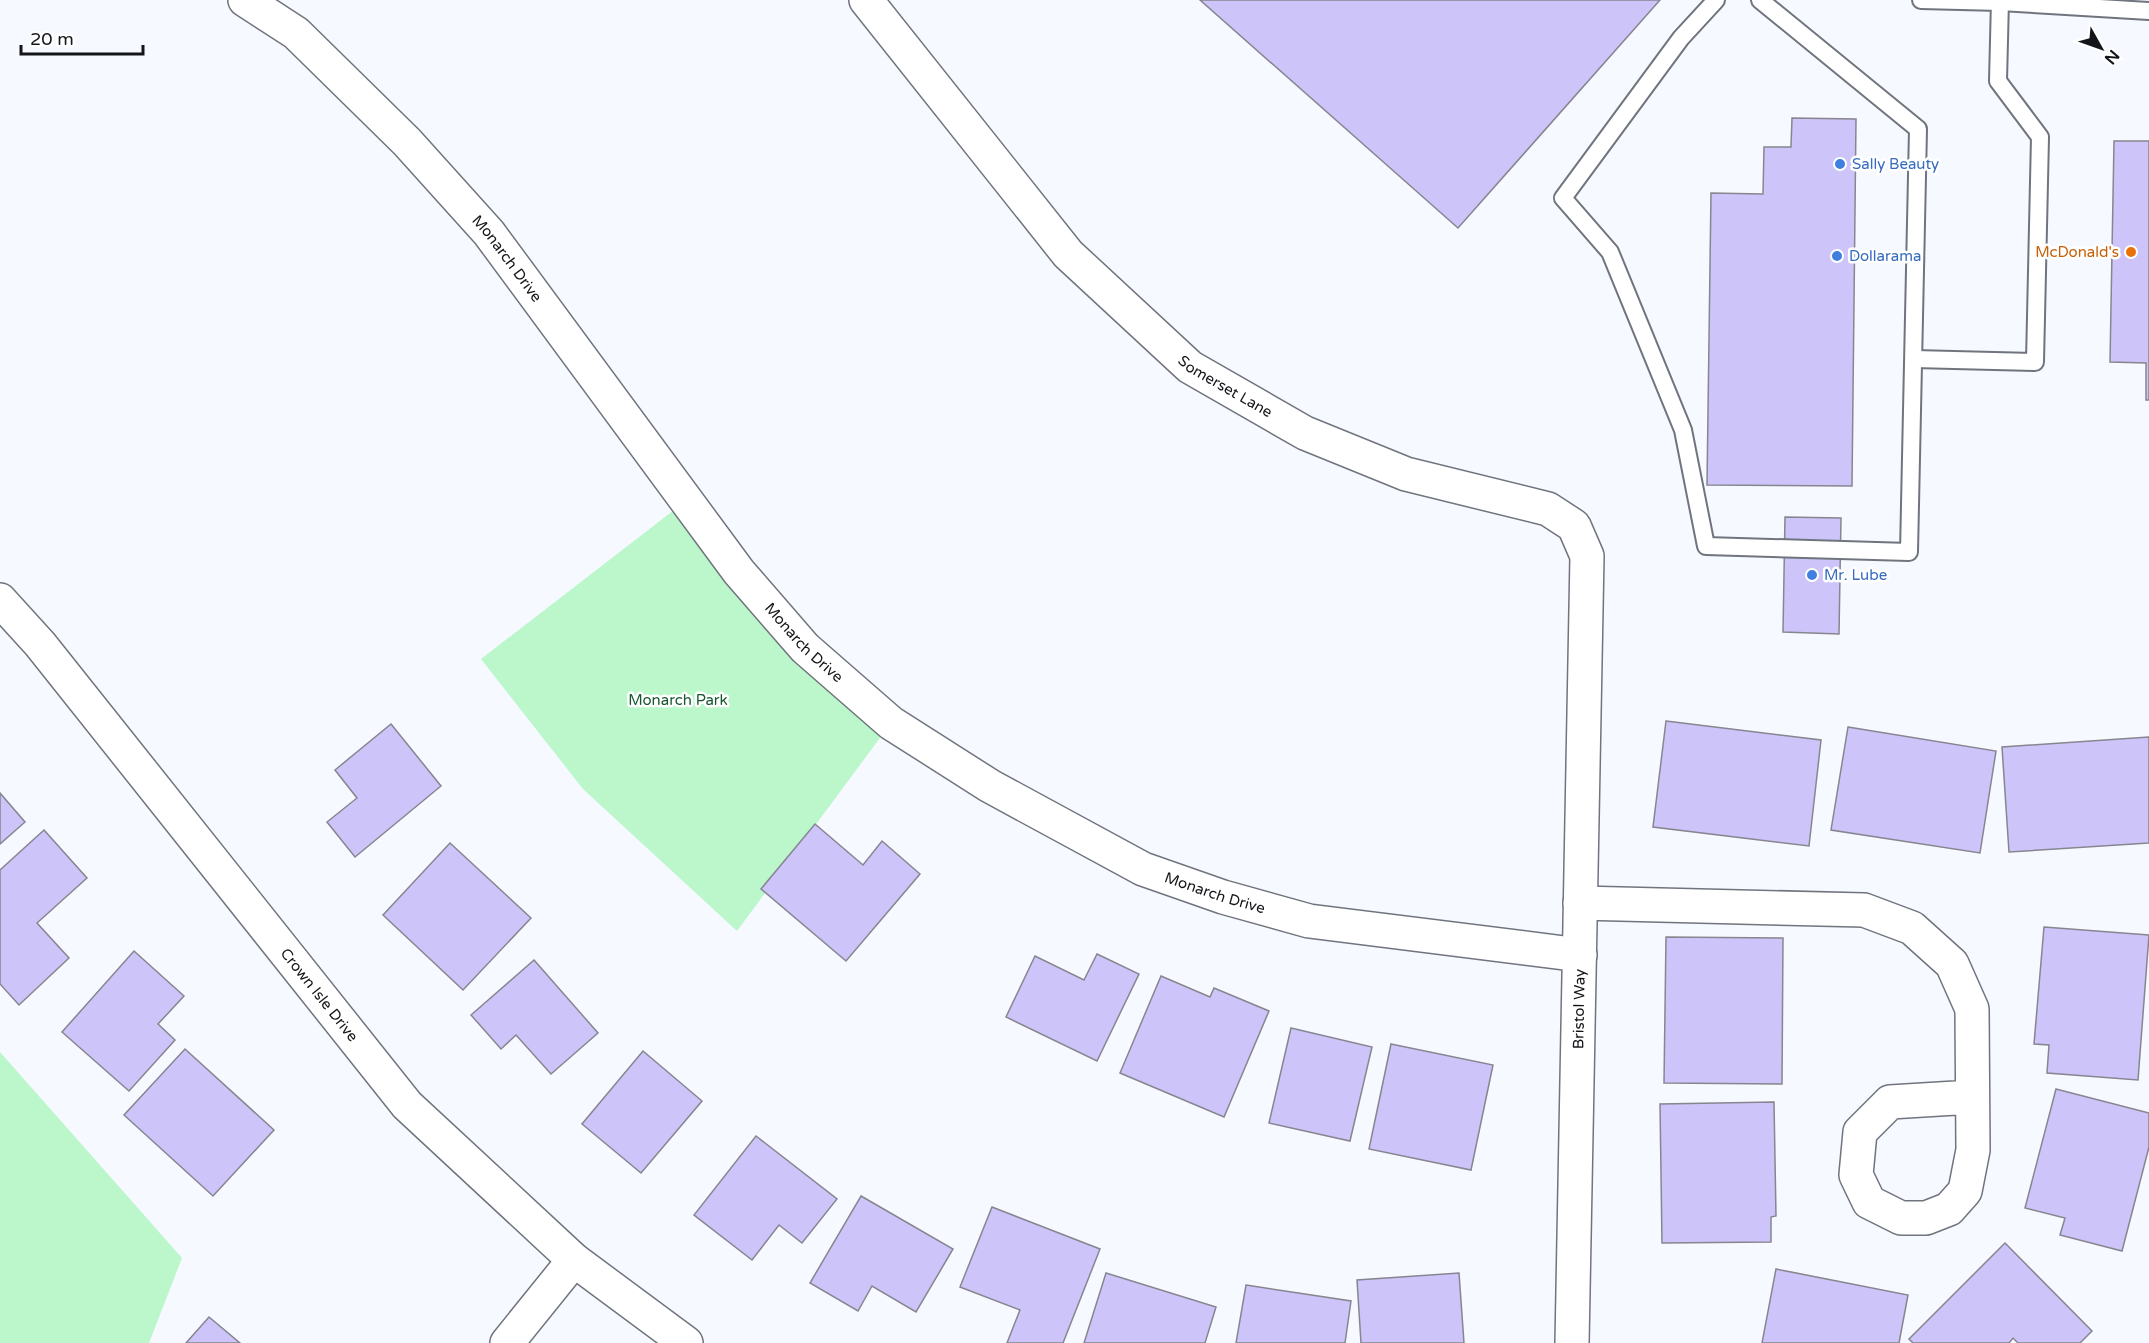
<svg xmlns="http://www.w3.org/2000/svg" width="2149" height="1343" viewBox="0 0 2149 1343" font-family="'Varela Round',sans-serif">
	<style>
		.green { fill: #bbf7cb }
		.building { fill: #cdc5f9; stroke: #87858f; stroke-width: 1.5 }
		.lines { fill: none; stroke-linecap: round; stroke-linejoin: round }
		.service-casing { stroke: #70747d; stroke-width: 20 }
		.minor-casing { stroke: #70747d; stroke-width: 36 }
		.service { stroke: #fff; stroke-width: 16 }
		.minor { stroke: #fff; stroke-width: 33 }
		.shop-dot { fill: #3f7fe0; stroke: #fff; stroke-width: 2 }
		.food-dot { fill: #e8710a; stroke: #fff; stroke-width: 2 }
		.labels { text-anchor: middle; stroke-width: 5; stroke-linejoin: round; paint-order: stroke }
		.shop-label { font-size: 15px; fill: #366cbe; stroke: #fff; text-anchor: start }
		.food-label { font-size: 15px; fill: #c56008; stroke: #fff; text-anchor: end }
		.street-label { font-size: 15px; fill: #131518; stroke: #fff }
		.park-label { font-size: 15px; fill: #165730; stroke: #fff }
	</style>
	<rect width="100%" height="100%" fill="#f6f9ff"/>
	<g class="green">
		<path d="M687,500L891,723L737,931L583,789L481,659Z"/>
		<path d="M0,1052L182,1258L149,1343H0Z"/>
	</g>
	<g class="building">
		<path d="M1200,0H1660L1458,228Z"/>
		<path d="M1792,118L1856,119L1852,486L1707,485L1711,193L1763,194L1764,147H1791Z"/>
		<path d="M2114,141H2149V400H2146V363L2110,362Z"/>
		<path d="M1785,517L1841,518L1839,634L1783,632Z"/>
		<path d="M1666,721L1821,740L1809,846L1653,827Z"/>
		<path d="M391,724L441,786L355,857L327,822L357,798L335,770Z"/>
		<path d="M1848,727L1996,751L1980,853L1831,830Z"/>
		<path d="M2149,737V843L2009,852L2002,747Z"/>
		<path d="M0,793L25,822L0,844Z"/>
		<path d="M815,824L863,865L882,841L920,874L846,961L761,889Z"/>
		<path d="M44,830L87,878L37,923L69,958L19,1005L0,984V870Z"/>
		<path d="M450,843L531,918L463,990L383,915Z"/>
		<path d="M2044,927L2149,935L2138,1080L2047,1073L2049,1045L2034,1044Z"/>
		<path d="M1666,937L1783,938L1782,1084L1664,1083Z"/>
		<path d="M134,951L184,996L158,1024L175,1040L129,1091L62,1032Z"/>
		<path d="M1097,954L1139,974L1097,1061L1006,1017L1035,956L1084,980Z"/>
		<path d="M534,960L598,1033L551,1074L516,1035L501,1049L471,1015Z"/>
		<path d="M1161,976L1210,997L1214,988L1269,1011L1224,1117L1120,1073Z"/>
		<path d="M1291,1028L1372,1047L1350,1141L1269,1123Z"/>
		<path d="M1391,1044L1493,1065L1471,1170L1369,1149Z"/>
		<path d="M185,1049L274,1130L213,1196L124,1115Z"/>
		<path d="M643,1051L702,1101L641,1173L582,1124Z"/>
		<path d="M2056,1089L2149,1113V1147L2122,1251L2060,1235L2065,1218L2025,1208Z"/>
		<path d="M1774,1102L1776,1216L1771,1217V1242L1662,1243L1660,1104Z"/>
		<path d="M756,1136L837,1199L802,1243L779,1225L752,1260L694,1215Z"/>
		<path d="M861,1196L953,1249L916,1312L872,1286L858,1311L810,1283Z"/>
		<path d="M992,1207L1100,1249L1063,1343H1007L1020,1310L960,1287Z"/>
		<path d="M2005,1243L2092,1331L2080,1343H2018L2013,1338L2009,1343H1913L1909,1339Z"/>
		<path d="M1776,1269L1908,1295L1899,1343H1762Z"/>
		<path d="M1106,1273L1216,1307L1205,1343H1084Z"/>
		<path d="M1459,1273L1464,1343H1361L1357,1280Z"/>
		<path d="M1246,1285L1351,1301L1345,1343H1236Z"/>
		<path d="M209,1317L240,1343H186Z"/>
	</g>
	<g class="lines">
		<g class="service-casing">
			<g id="service">
				<path d="M1716,0L1681,38L1563,198L1610,252L1683,430L1706,546L1909,552L1918,129L1760,0"/>
				<path d="M1921,0L2000,2L2149,11"/>
				<path d="M1914,359L2035,362L2040,137L1998,81L2000,0"/>
			</g>
		</g>
		<g class="minor-casing">
			<g id="minor">
				<path id="s1" d="M245,0L296,33L407,142L489,233L739,572L805,648L891,723L990,786L1143,869L1223,897L1309,921L1580,955"/>
				<path id="s2" d="M866,0L1068,254L1190,367L1305,433L1406,474L1548,509L1574,526L1587,556L1572,1343"/>
				<path id="s3" d="M0,600L40,644L407,1105L574,1260L686,1343"/>
				<path d="M1580,903L1864,910L1912,928L1952,964L1972,1009L1973,1150L1965,1191L1949,1209L1926,1218H1901L1869,1202L1856,1175L1860,1132L1890,1102L1972,1097"/>
				<path d="M507,1343L574,1260"/>
			</g>
		</g>
		<use href="#service" class="service"/>
		<use href="#minor" class="minor"/>
	</g>
	<g class="shop-dot">
		<circle cx="1840" cy="164" r="6"/>
		<circle cx="1837" cy="256" r="6"/>
		<circle cx="1812" cy="575" r="6"/>
	</g>
	<circle class="food-dot" cx="2131" cy="252" r="6"/>
	<g class="labels">
		<g class="shop-label">
			<text x="1852" y="169">Sally Beauty</text>
			<text x="1849" y="261">Dollarama</text>
			<text x="1824" y="580">Mr. Lube</text>
		</g>
		<g class="food-label">
			<text x="2119" y="257">McDonald's</text>
		</g>
		<g class="street-label">
			<text dy="5" stroke="none"><textPath href="#s1" startOffset="370">Monarch Drive</textPath></text>
			<text dy="5" stroke="none"><textPath href="#s2" startOffset="531">Somerset Lane</textPath></text>
			<text dy="5" stroke="none"><textPath href="#s1" startOffset="856">Monarch Drive</textPath></text>
			<text dy="5" stroke="none"><textPath href="#s1" startOffset="1342">Monarch Drive</textPath></text>
			<text dy="5" stroke="none"><textPath href="#s3" startOffset="508">Crown Isle Drive</textPath></text>
			<text transform="translate(1579 1009) rotate(-89)" y="5">Bristol Way</text>
		</g>
		<g class="park-label">
			<text x="678" y="705">Monarch Park</text>
		</g>
	</g>
	<g transform="translate(2101 48) rotate(130)" stroke="#ffffff" stroke-width="4.5" paint-order="stroke">
	<path d="M0-4.5L10 22L0 15L-10 22Z" fill="#131518"/>
	<text y="-9" font-size="16" font-weight="bold" text-anchor="middle" fill="#131518">N</text>
	</g>
	<path d="M21 45v9h122v-9" fill="none" stroke="#131518" stroke-width="3"/>
	<text x="30" y="45" font-size="18" fill="#131518" stroke="#ffffff" stroke-width="4.5" paint-order="stroke">20 m</text>
</svg>
